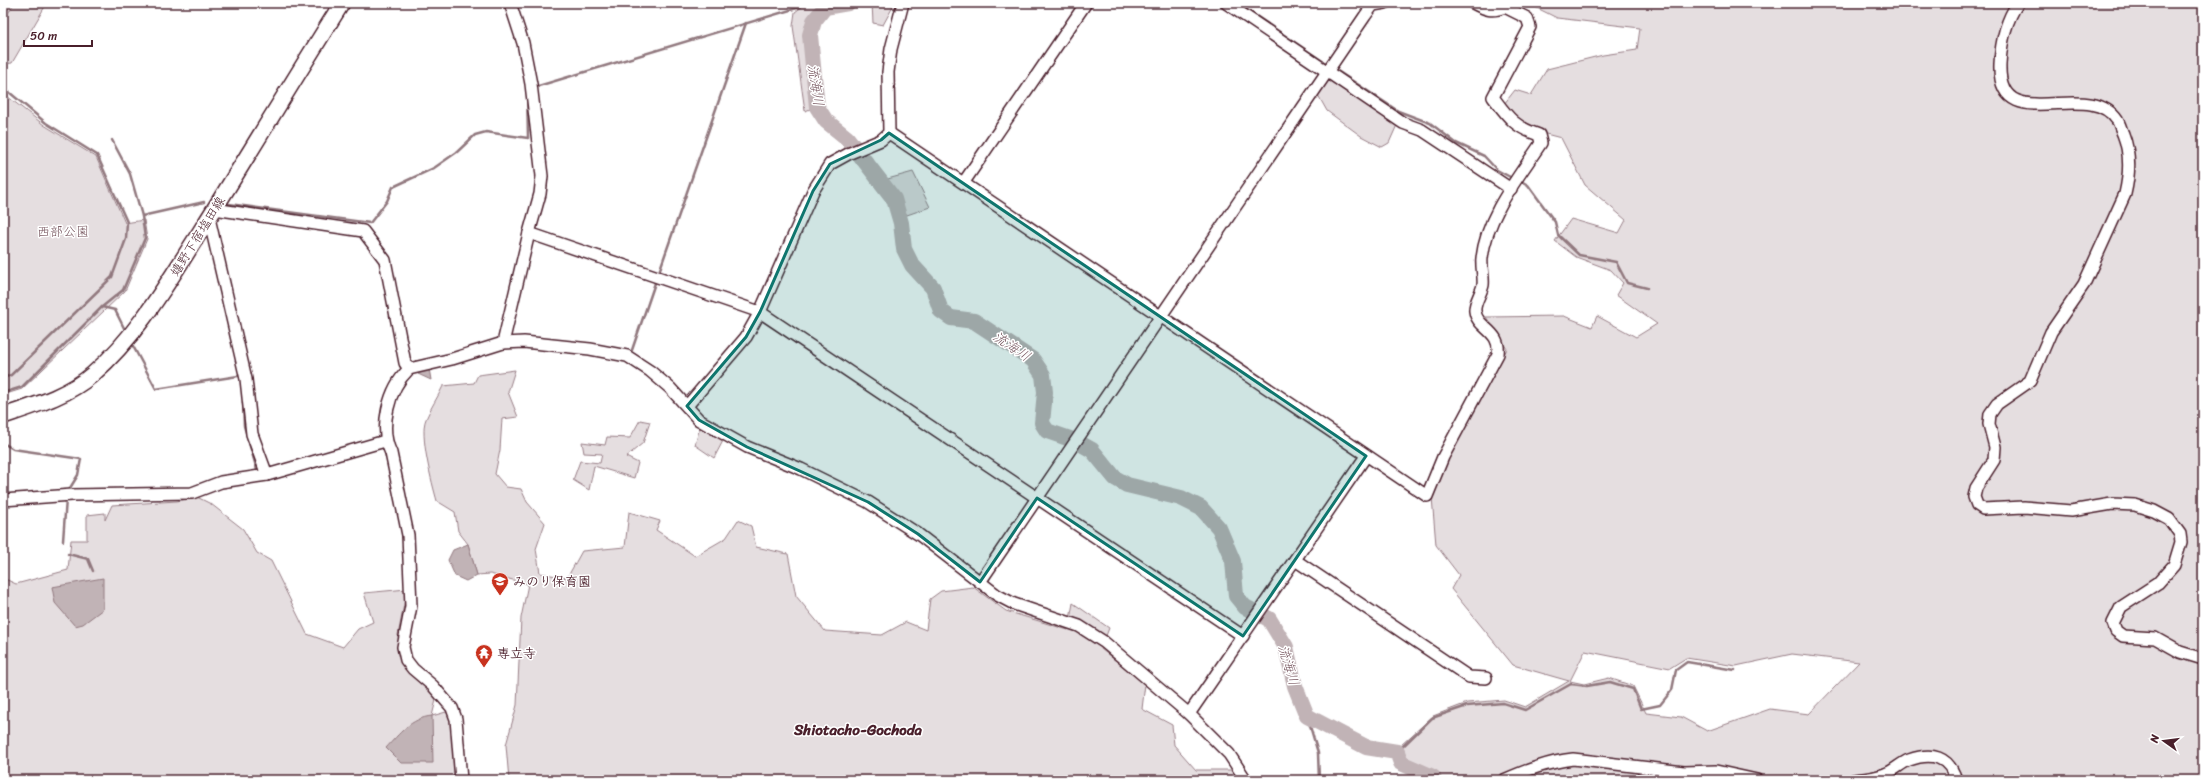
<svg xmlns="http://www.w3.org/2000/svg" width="2206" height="783" viewBox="0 0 2206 783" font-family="Sriracha,'Klee One',sans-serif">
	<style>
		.green { fill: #e5dee0; stroke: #987e86; fill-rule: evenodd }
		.water { fill: #c1b3b6; stroke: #91787e }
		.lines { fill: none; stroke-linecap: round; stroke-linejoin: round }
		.stream { stroke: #91787e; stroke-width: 2.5 }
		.river { stroke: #c1b3b6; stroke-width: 16 }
		.minor-casing { stroke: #4a1f2b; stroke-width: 14 }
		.secondary-casing { stroke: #4a1f2b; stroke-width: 18 }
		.minor { stroke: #fff; stroke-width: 11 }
		.secondary { stroke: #fff; stroke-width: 15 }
		.marked { fill: #0f766e; fill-opacity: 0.2; stroke: #0f766e; stroke-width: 3; stroke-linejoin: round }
		.labels { text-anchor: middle; stroke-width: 3; stroke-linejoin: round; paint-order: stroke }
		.park-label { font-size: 13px; fill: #714f58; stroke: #fff }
		.street-label { font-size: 13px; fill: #4a1f2b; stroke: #fff }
		.poi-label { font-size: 13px; font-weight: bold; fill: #4a1f2b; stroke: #fff; text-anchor: start }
		.water-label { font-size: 14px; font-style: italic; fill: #74535c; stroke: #fff }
		.quarter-label { font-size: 15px; font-weight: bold; fill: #4a1f2b; stroke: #fff }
	</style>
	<rect width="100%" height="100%" fill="#fff"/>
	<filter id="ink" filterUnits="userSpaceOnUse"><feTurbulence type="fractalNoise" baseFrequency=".025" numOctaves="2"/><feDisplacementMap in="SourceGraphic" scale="8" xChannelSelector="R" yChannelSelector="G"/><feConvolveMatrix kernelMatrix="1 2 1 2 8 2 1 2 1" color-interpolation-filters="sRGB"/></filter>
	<g filter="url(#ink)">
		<g class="green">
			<path d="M14,3H47L12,63L3,64V22Z"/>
			<path d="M807,3H822L809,19L807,35L813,108L805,111L793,26L795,12Z"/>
			<path d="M872,3H895L883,25L873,23Z"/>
			<path d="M1527,3H2203V780H1439L1438,775L1403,760L1400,746L1433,716L1467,703L1504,700L1525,707L1569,681L1513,665L1451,589L1459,575L1436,545L1432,497L1448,456L1507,349L1486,317L1564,316L1592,327L1597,316L1636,337L1657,324L1616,295L1623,283L1611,270L1576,257L1555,241L1571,219L1619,233L1626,220L1585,185L1561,138L1523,128L1504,104L1515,90L1531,95L1547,69L1603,55L1637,50L1640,28L1557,18ZM1585,651L1670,668L1686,658L1736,666L1792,654L1859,662L1809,714L1770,709L1707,731L1681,717L1646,713L1633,686L1609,678L1584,684L1570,681Z"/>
			<path d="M1329,80L1397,125L1389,143L1382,147L1361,136L1327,111L1318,95Z"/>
			<path d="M3,93L44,125L96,157L125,223L144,220L147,239L125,291L22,389L3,395Z"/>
			<path d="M913,172L930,207L907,215L884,180Z"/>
			<path d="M515,370L508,392L518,417L502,419L500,450L495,474L506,487L521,489L527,502L545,523L536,549L540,573L567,578L582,551L625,547L629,512L660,521L656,530L695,556L726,538L738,520L751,526L756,547L788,554L796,596L825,631L882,635L906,622L926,630L930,599L941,591L973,587L1006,611L1068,630L1073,603L1109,628L1101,649L1145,684L1142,709L1172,725L1174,745L1196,770H1233L1240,780H509L506,745L517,705L521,618L528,584L490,574L477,575L468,544L458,531L455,512L437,501C432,483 419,434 426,419C431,407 438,397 443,386L474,383L478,375Z"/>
			<path d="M640,420L650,422L643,443L626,457L638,463L634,478L594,466L589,490L573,480L580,461L600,463L602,454L584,453L582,442L605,445L607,437L630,438Z"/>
			<path d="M700,427L724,439L714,458L695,445Z"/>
			<path d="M197,497L211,504L243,529L257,553L271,561L307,634L343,647L358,629L373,622L364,593L407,589L398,635L400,660L437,696L432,716L446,712L457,724L454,780H3V578L16,584L68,570L71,540H87V515L105,513V520L112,505L177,501Z"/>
		</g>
		<g class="water">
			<path d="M429,368L431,380L418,374L419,370Z"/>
			<path d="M468,544L477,575L466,581L455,576L448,560L453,550Z"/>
			<path d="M103,578V609L83,624L75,626L55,603L52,587Z"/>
			<path d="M432,716L433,763H401L386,748C399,734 411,718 432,716Z"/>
		</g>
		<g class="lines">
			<g class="stream">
				<path d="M1237,3L1327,64"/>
				<path d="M1336,70L1398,111L1430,123L1456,143L1484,156L1497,170L1512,178"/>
				<path d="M3,87L46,123L97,155L127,222L126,239L112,277L11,375L3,378"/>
				<path d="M535,87L797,8L803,3"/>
				<path d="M1521,181L1528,185L1555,222L1558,235L1579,255L1616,262L1627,283L1647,288"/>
				<path d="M229,204L370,223L387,201L393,187L434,168L457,152L475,135L486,132L528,138L527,90"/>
				<path d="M142,216L204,202"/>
				<path d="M659,272L746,23"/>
				<path d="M102,307L115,310L125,330"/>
				<path d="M133,346L156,389L238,376"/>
				<path d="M632,350L656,280"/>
				<path d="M3,393L22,387L102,307L123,290L145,238L142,216L130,174L112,140"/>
				<path d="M243,402L244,426L257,470"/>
				<path d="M3,443L13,449L81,459L78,475L70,488"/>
				<path d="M63,541L66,499"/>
				<path d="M68,554L88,559L93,571"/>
				<path d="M1307,716L1318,753L1319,780"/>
				<path d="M1397,752L1432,718L1467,706L1503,703L1525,710L1571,684L1587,686L1610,682L1633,689L1641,709L1660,705L1672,690L1676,670L1687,662L1735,670"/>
			</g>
			<path class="river" d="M848,3L825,7L814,21L810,35L817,107L826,121L847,138L894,199L901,223L904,249L912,265L933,288L941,311L951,318L974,321L1033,360L1043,375L1045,392L1042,423L1047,431L1076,441L1092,450L1115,478L1127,485L1181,498L1201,508L1219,528L1233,561L1236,596L1245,607L1269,619L1286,647L1295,686L1307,716L1366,747L1397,752L1401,763L1433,777L1434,780"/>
			<g class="minor-casing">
				<g id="minor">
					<path d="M1226,3L1403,123L1422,130L1511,189"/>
					<path d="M2018,3C2006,20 2001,43 2000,64C1997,140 2089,76 2117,120C2120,124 2121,130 2123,134C2131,154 2130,173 2125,194L2084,284L2051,332L2030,381L1997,404L1990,414L1989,424L1995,447L1994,460L1976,488L1974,497L1977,505L1983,509L2024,507L2071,511L2112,504L2135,505L2154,511L2169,519L2180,534L2181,542L2174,565L2158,583L2121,607L2113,623L2116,631L2123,636L2155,638L2180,652L2203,659"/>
					<path d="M889,133L1427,496L1443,457L1498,354C1501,330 1477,329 1475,311C1474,303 1481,294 1483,285C1484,277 1481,267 1482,258C1487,215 1518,178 1541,143L1539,135C1514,127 1508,117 1493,97L1530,27L1527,18L1505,7C1492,12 1486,10 1473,3"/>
					<path d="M964,182L1086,3"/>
					<path d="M214,209L363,231L385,260L405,363L409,369"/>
					<path d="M209,218L246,379L252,434L267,475"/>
					<path d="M529,233L760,312L1243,636"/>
					<path d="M503,343L529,233L540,194L542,176L531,84L523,43L510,3"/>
					<path d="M687,406L746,337L760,312L813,191L830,164L850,153L881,140L889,133L888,72L891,49L903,3"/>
					<path d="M3,500L72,495L192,493L221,482L267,475L385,441"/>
					<path d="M1295,560L1469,677L1486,678"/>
					<path d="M980,582L1365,16L1373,5L1385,3"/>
					<path d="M1189,714L1366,456"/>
					<path d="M461,780L456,719L452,708L433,686L413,669L406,660L403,647L411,606L408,535L391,453C379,428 388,389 409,369L452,359L503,343L524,342L590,349L627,356L650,371L670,388L699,420L747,447L801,469L868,502L918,534L997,595L1014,604L1079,626L1104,642L1189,714L1229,754L1246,780"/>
					<path d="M1504,780C1527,770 1548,762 1573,759L1684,772L1716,771L1757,780"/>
					<path d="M1854,780C1864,779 1876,778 1885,774C1894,771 1901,763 1909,760C1932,752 1949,756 1956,780"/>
				</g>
			</g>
			<g class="secondary-casing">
				<path id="secondary" d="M3,416C33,406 68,396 93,374C138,335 168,282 200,232C248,156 294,79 342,3"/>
			</g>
			<use href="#minor" class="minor"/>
			<use href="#secondary" class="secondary"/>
		</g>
	</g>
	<path class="marked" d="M889,133L1366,456L1243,636L1037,498L980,582L918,534L868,502L747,447L699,420L687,406L746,337L760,312L813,191L830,164L881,140Z"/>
	<defs>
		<g id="school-pin" transform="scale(0.9)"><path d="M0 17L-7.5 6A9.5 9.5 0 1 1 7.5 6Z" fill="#c8321e" stroke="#fff"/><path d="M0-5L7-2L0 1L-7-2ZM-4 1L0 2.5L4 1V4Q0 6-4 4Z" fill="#fff"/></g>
		<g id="temple-pin" transform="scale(0.9)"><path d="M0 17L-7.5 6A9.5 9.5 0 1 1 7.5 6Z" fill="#c8321e" stroke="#fff"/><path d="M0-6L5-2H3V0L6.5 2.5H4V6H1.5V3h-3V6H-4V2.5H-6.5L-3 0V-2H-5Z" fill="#fff"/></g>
	</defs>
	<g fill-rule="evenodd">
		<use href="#school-pin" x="500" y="581"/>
		<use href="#temple-pin" x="484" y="653"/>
	</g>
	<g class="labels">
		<g class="park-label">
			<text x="63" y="236">西部公園</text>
		</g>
		<g class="street-label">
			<text transform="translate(197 236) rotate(-58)" y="5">嬉野下宿塩田線</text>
		</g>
		<g class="poi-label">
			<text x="513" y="586">みのり保育園</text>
			<text x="497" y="658">専立寺</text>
		</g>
		<g class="water-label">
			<text transform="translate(816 85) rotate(81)" y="5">流海川</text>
			<text transform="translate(1012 346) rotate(34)" y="5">流海川</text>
			<text transform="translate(1289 665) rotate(73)" y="5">流海川</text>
		</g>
		<g class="quarter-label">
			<text x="858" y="735">Shiotacho-Gochoda</text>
		</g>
	</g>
	<rect width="2206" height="783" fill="none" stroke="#fff" stroke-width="16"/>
	<rect x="8" y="8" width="2190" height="767" fill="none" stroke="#4a1f2b" stroke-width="1.5" filter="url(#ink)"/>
	<g transform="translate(2164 741) rotate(284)" stroke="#ffffff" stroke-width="3" paint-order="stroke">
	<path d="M0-3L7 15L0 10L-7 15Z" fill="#4a1f2b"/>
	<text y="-6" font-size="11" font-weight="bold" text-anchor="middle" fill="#4a1f2b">N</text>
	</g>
	<path d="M24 40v6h68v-6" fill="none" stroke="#4a1f2b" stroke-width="2"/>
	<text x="30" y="40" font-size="12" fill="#4a1f2b" stroke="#ffffff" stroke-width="3" paint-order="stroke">50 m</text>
</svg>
